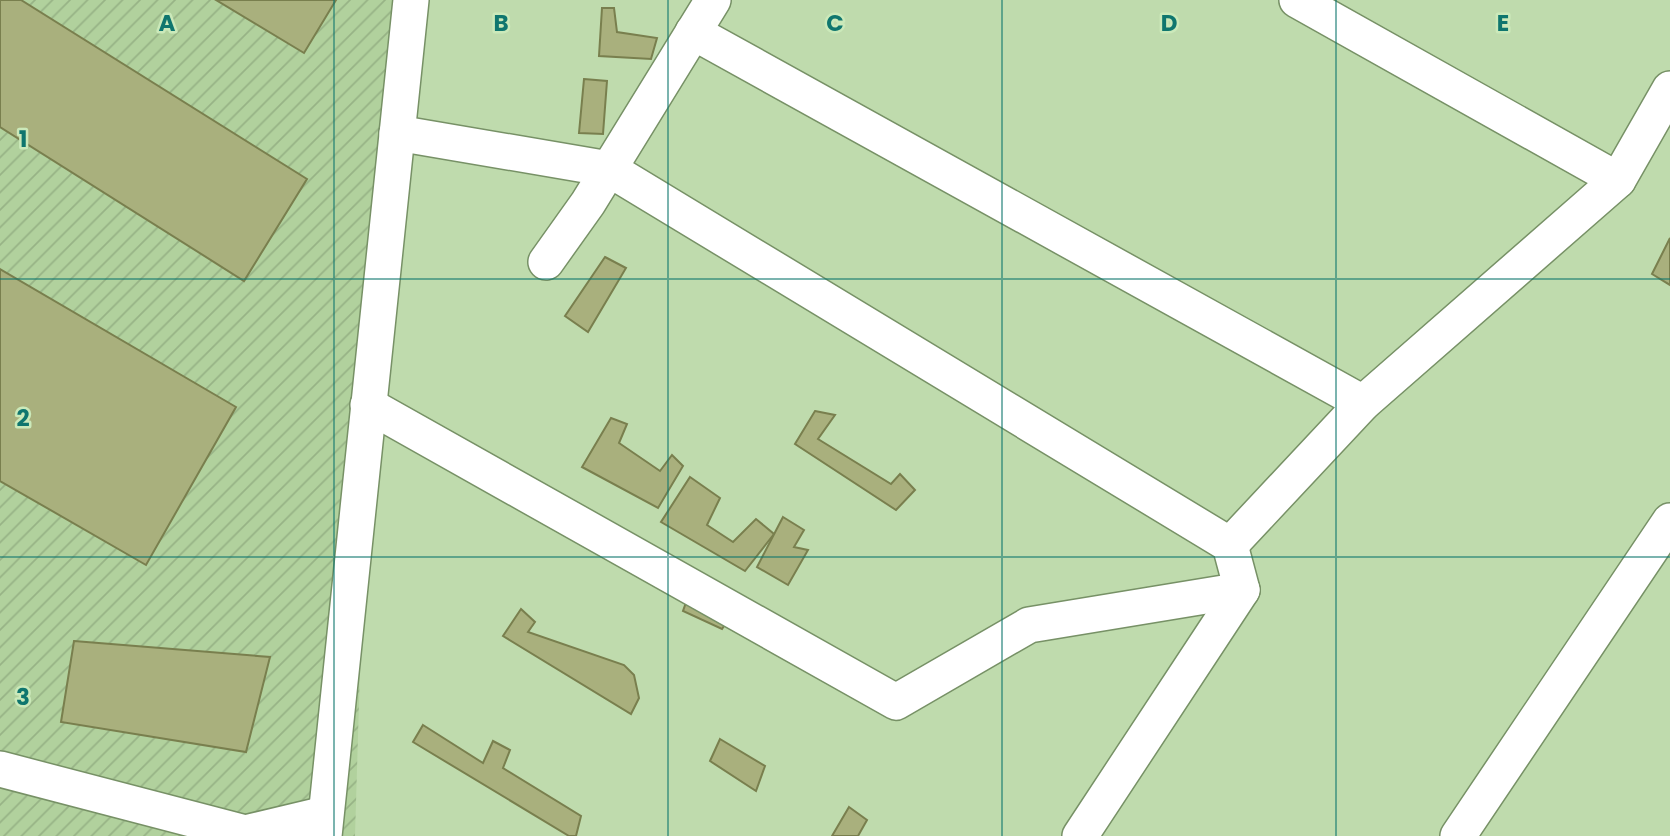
<svg xmlns="http://www.w3.org/2000/svg" width="1670" height="836" viewBox="0 0 1670 836" font-family="Poppins,sans-serif">
	<style>
		.industrial { fill: url(#industrial-furrows) }
		.building { fill: #a9b07d; stroke: #797f4e; stroke-width: 2 }
		.lines { fill: none; stroke-linecap: round; stroke-linejoin: round }
		.street-casing { stroke: #779166; stroke-width: 38 }
		.street { stroke: #fff; stroke-width: 35 }
		.grid { fill: none; stroke: #0f766e; stroke-width: 2; stroke-opacity: 0.55 }
		.grid-label { font-size: 23px; text-anchor: middle; font-weight: bold; fill: #0f766e; stroke: #cbe9ba; stroke-width: 5; stroke-linejoin: round; paint-order: stroke }
	</style>
	<defs>
		<pattern id="industrial-furrows" width="10" height="10" patternUnits="userSpaceOnUse" patternTransform="scale(1.75)"><rect width="10" height="10" fill="#b1d19d"/><path d="M-1 1l2-2M0 10L10 0M9 11l2-2" fill="none" stroke="#97b386"/></pattern>
	</defs>
	<rect width="100%" height="100%" fill="#bfdbad"/>
	<path class="industrial" d="M0,0H421L368,405L355,836H0Z"/>
	<g class="building">
		<path d="M0,0H21L307,179L244,281L0,127Z"/>
		<path d="M216,0H336L304,53Z"/>
		<path d="M602,8H614L617,32L657,38L651,59L599,56Z"/>
		<path d="M584,79L607,81L603,134L579,133Z"/>
		<path d="M1670,238V285L1652,274Z"/>
		<path d="M605,257L626,268L588,332L565,316Z"/>
		<path d="M0,269L236,407L146,565L0,481Z"/>
		<path d="M815,411L835,415L818,439L891,484L900,474L915,490L896,510L795,444Z"/>
		<path d="M611,418L627,424L619,443L660,471L672,455L683,466L658,508L582,467Z"/>
		<path d="M690,477L720,498L707,525L733,542L756,519L774,534L745,571L661,522Z"/>
		<path d="M783,517L804,530L794,547L808,550L788,585L757,567Z"/>
		<path d="M689,594L730,617L722,629L683,611Z"/>
		<path d="M521,609L535,622L528,632L624,665L634,675L639,698L631,714L503,636Z"/>
		<path d="M74,641L270,657L246,752L61,722Z"/>
		<path d="M423,725L483,763L493,741L510,750L503,768L581,816L576,836H569L413,742Z"/>
		<path d="M720,739L765,766L756,791L710,761Z"/>
		<path d="M849,807L867,820L858,836H832Z"/>
	</g>
	<g class="lines">
		<g class="street-casing">
			<g id="street">
				<path d="M1297,0L1618,180"/>
				<path d="M693,32L1363,403"/>
				<path d="M397,133L609,169L1230,545L1242,590L1080,836"/>
				<path d="M546,262L588,203L713,0"/>
				<path d="M368,405L896,702L1029,625L1242,590"/>
				<path d="M1230,545L1363,403L1618,180L1670,89"/>
				<path d="M0,769L245,833L325,814"/>
				<path d="M324,836L411,0"/>
				<path d="M1458,836L1670,521"/>
			</g>
		</g>
		<use href="#street" class="street"/>
	</g>
	<path class="grid" d="M334,0V836M668,0V836M1002,0V836M1336,0V836M0,279H1670M0,557H1670"/>
	<g class="grid-label">
		<text x="167" y="31">A</text>
		<text x="501" y="31">B</text>
		<text x="835" y="31">C</text>
		<text x="1169" y="31">D</text>
		<text x="1503" y="31">E</text>
		<text x="23" y="147">1</text>
		<text x="23" y="426">2</text>
		<text x="23" y="705">3</text>
	</g>
</svg>
